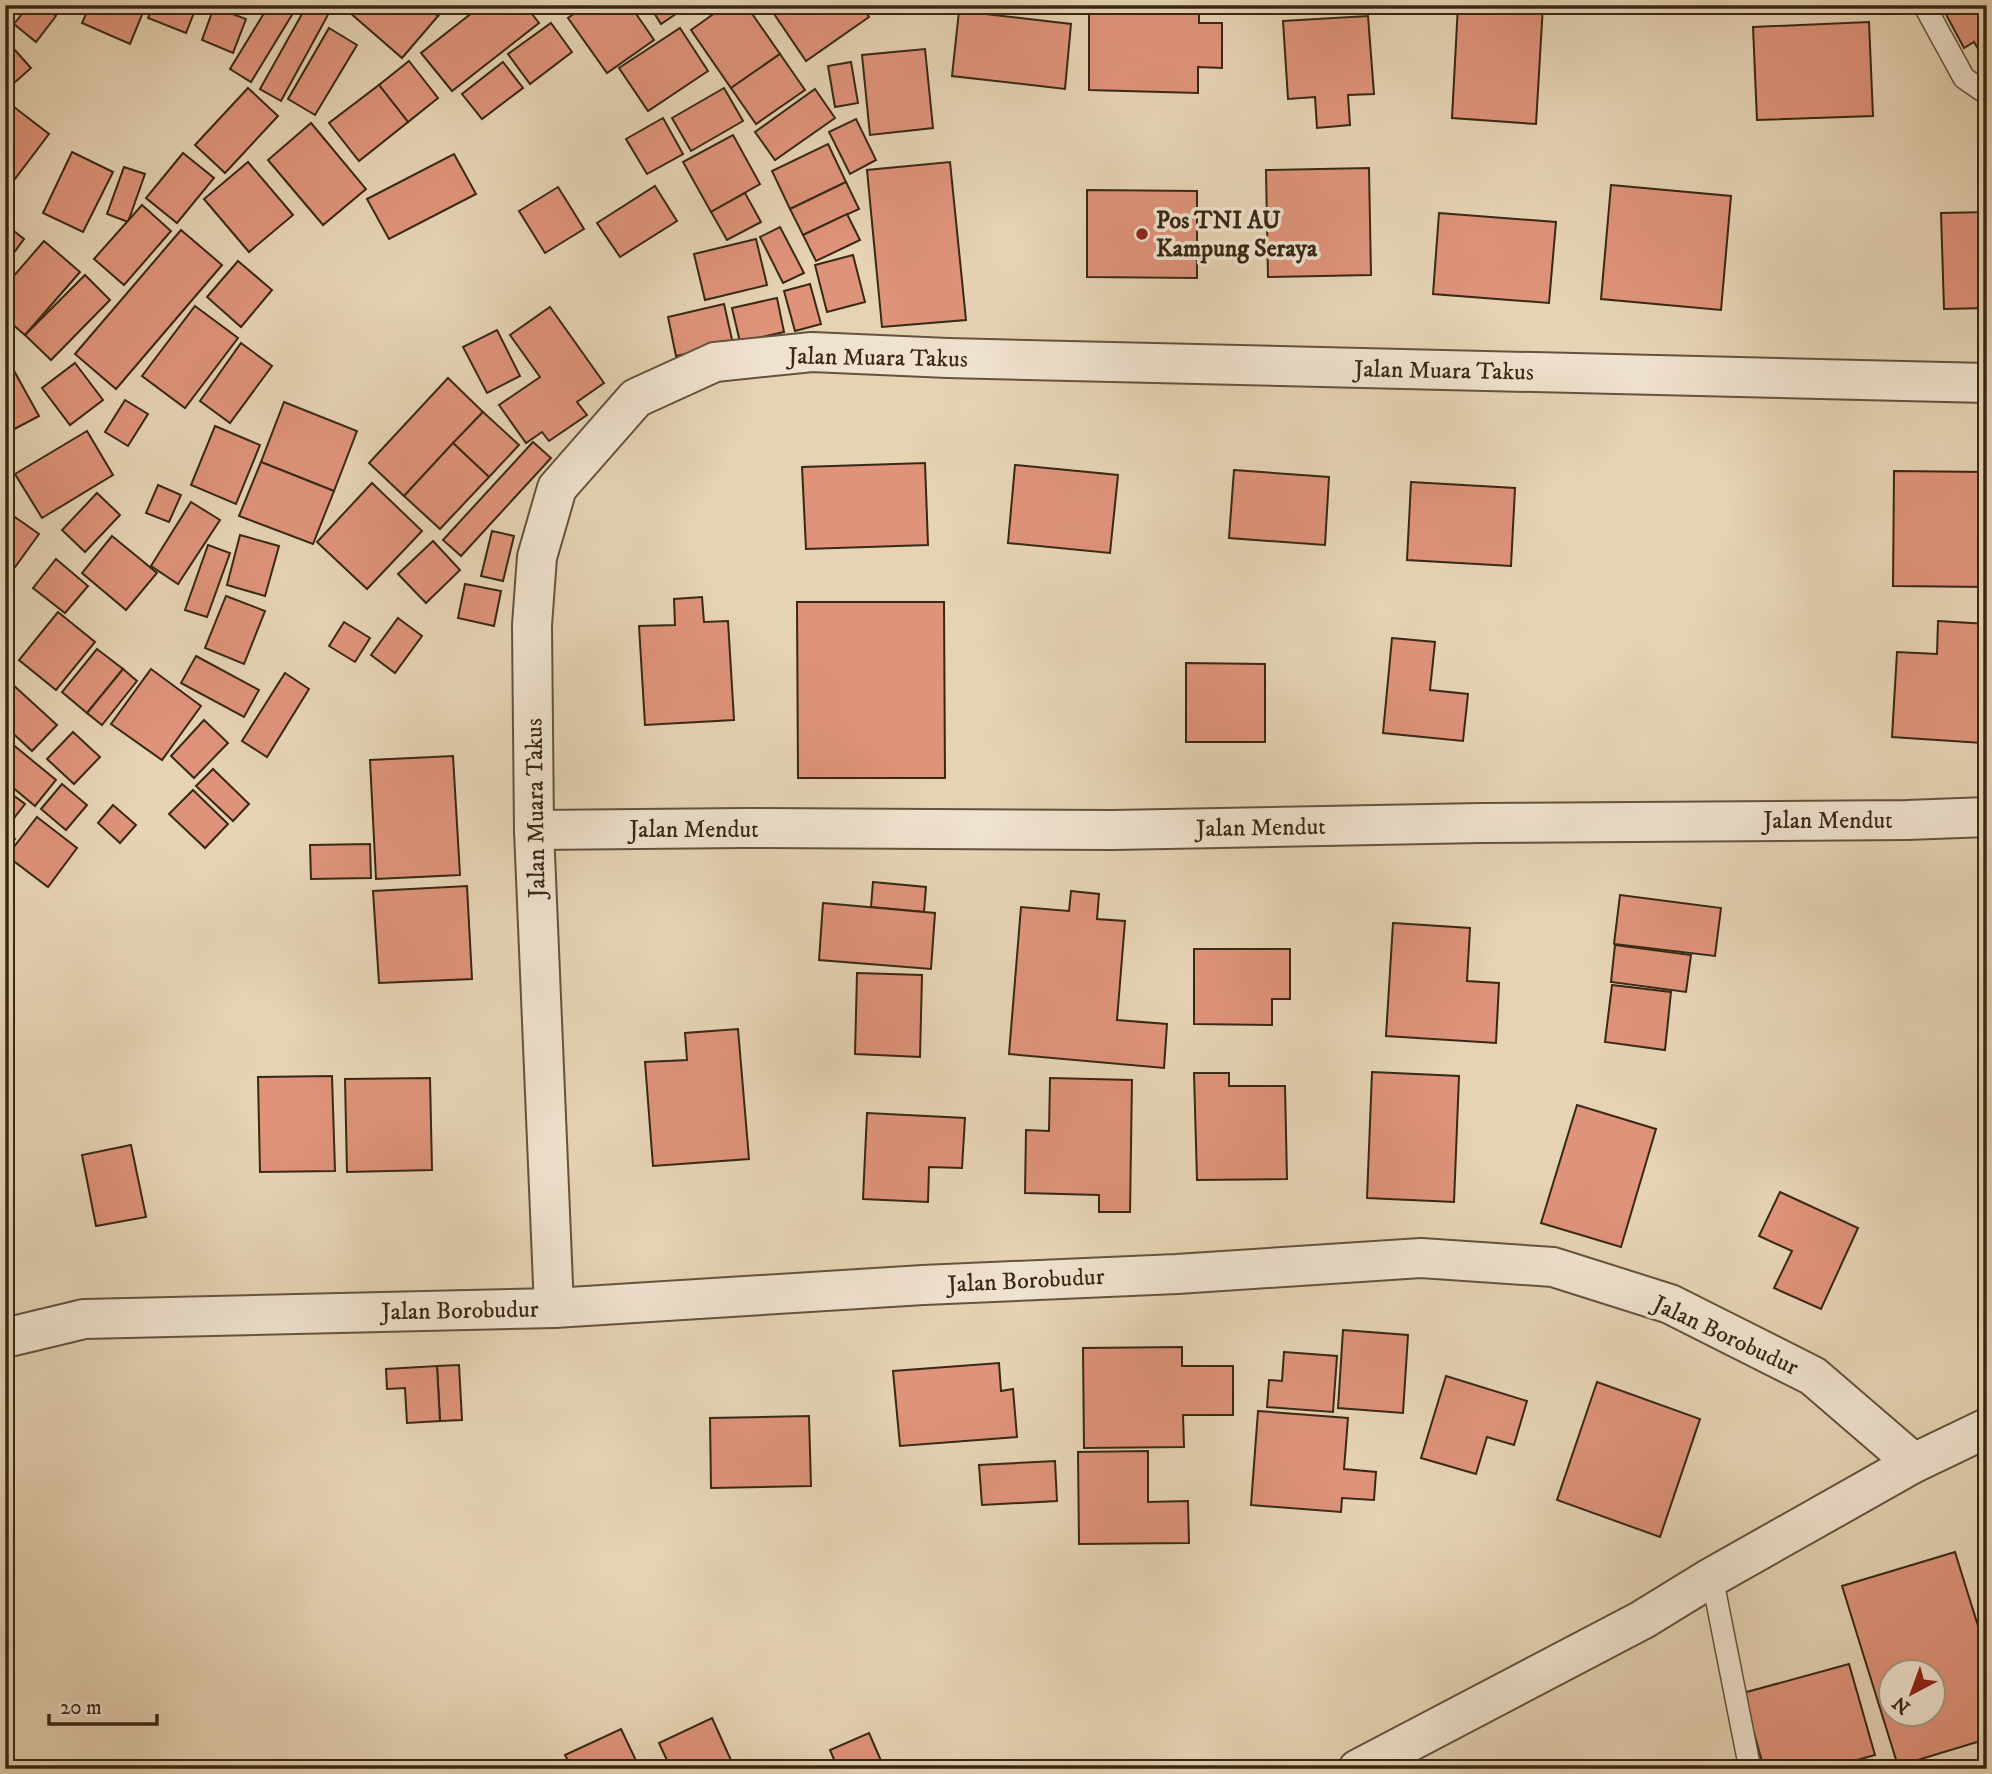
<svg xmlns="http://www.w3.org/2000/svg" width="1992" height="1774" viewBox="0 0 1992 1774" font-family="'IM FELL DW Pica',serif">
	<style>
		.building { fill: #df937a; stroke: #382814; stroke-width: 2; fill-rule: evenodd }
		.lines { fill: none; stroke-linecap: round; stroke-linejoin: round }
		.lane-casing { stroke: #64533c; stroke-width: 24 }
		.street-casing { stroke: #64533c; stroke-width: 42 }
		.lane { stroke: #efe2ce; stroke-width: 21 }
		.street { stroke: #efe2ce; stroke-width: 38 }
		.poi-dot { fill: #8f2418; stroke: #efe2ce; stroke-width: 2.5 }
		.labels { text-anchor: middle; stroke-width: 7; stroke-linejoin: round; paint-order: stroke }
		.poi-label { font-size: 24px; font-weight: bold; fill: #382814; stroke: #efe2ce; text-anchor: start }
		.street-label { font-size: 24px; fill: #382814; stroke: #efe2ce }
	</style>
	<rect width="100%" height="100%" fill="#e6d3b4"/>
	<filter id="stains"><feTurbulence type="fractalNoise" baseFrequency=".00286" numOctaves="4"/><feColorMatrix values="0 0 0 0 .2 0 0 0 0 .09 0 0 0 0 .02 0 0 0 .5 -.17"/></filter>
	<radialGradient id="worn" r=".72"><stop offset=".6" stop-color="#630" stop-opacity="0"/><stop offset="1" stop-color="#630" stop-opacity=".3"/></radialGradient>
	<g class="building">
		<path d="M29,5H43L56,16L36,42L14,24Z"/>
		<path d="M90,5H146L130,44L82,23Z"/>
		<path d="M154,5H197L186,33L148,18Z"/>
		<path d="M269,5H298L251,82L230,69Z"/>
		<path d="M307,5H315L329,13L281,101L260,89Z"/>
		<path d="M341,5H425L438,16L402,58Z"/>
		<path d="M425,5H447L438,16Z"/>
		<path d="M482,5H525L539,23L452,91L421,53Z"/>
		<path d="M586,5H630L654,40L607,73L568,18Z"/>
		<path d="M649,5H689L661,24Z"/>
		<path d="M726,5H746L780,54L731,88L691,30Z"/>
		<path d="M768,5H861L869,17L806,61Z"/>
		<path d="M1458,5H1543L1536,124L1452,118Z"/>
		<path d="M1941,5H1987V64L1974,42L1964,48Z"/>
		<path d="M214,7L246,19L233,53L202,40Z"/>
		<path d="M1089,9L1199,10V23H1222V68L1198,67V93L1089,90Z"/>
		<path d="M959,11L1071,24L1065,89L952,76Z"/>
		<path d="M1368,16L1374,94L1348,95L1350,125L1317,128L1315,97L1288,99L1283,21Z"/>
		<path d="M1869,22L1873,116L1757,120L1753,27Z"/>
		<path d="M551,23L572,52L530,84L508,54Z"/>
		<path d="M329,28L357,45L315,115L288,99Z"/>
		<path d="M680,28L708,71L648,111L619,68Z"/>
		<path d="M5,39L31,68L5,91Z"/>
		<path d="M925,49L933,128L870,135L862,55Z"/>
		<path d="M780,54L805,90L756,124L731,88Z"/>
		<path d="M409,61L438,98L408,122L379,85Z"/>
		<path d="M503,62L523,88L482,119L462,94Z"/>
		<path d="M851,62L858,103L835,107L828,66Z"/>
		<path d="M379,85L408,122L359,161L329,123Z"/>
		<path d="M248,88L278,116L225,173L195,145Z"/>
		<path d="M724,88L743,121L691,151L672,118Z"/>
		<path d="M815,89L835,118L775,160L755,132Z"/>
		<path d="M14,107L49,134L5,192V119Z"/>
		<path d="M663,118L683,154L647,174L626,139Z"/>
		<path d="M856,119L876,160L850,174L829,132Z"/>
		<path d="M311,123L366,189L323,225L268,160Z"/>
		<path d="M733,135L760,184L711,212L683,162Z"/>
		<path d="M828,144L846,182L790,209L772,171Z"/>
		<path d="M72,152L113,172L83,232L43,213Z"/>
		<path d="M183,153L214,178L177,223L146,198Z"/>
		<path d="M454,154L476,194L389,239L367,199Z"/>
		<path d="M248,162L293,215L249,252L204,199Z"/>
		<path d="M950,162L966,320L882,327L867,170Z"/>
		<path d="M124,167L145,174L128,222L107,214Z"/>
		<path d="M1369,168L1371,275L1268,277L1266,170Z"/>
		<path d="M846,182L859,209L803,235L790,209Z"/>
		<path d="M1611,185L1731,196L1721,310L1601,299Z"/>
		<path d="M655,186L677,221L620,257L597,223Z"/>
		<path d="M558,187L584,229L545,253L519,211Z"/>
		<path d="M1087,190L1197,191V278L1087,277Z"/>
		<path d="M745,193L761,222L727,240L711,212Z"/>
		<path d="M142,205L171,231L124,285L94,259Z"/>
		<path d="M1987,212V308L1944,309L1941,213Z"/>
		<path d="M1439,213L1556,222L1549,303L1433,294Z"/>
		<path d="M847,214L860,240L816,261L803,235Z"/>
		<path d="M5,224L24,239L5,265Z"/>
		<path d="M780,227L804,273L783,283L760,237Z"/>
		<path d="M181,230L222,265L116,389L75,354Z"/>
		<path d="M756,239L767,285L705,300L694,254Z"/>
		<path d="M44,241L80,272L25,335L5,318V286Z"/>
		<path d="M853,255L865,302L827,312L815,265Z"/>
		<path d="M238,261L272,290L241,327L207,297Z"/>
		<path d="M85,275L110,300L51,360L25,335Z"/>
		<path d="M810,284L821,324L795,331L784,291Z"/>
		<path d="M777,298L784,332L740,342L732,308Z"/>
		<path d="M724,304L733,344L676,356L668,317Z"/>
		<path d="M195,306L238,338L185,408L142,376Z"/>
		<path d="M550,307L604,383L577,402L587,415L549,441L542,432L526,443L499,405L540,377L510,335Z"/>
		<path d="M497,330L520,376L487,393L463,347Z"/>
		<path d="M241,343L272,366L230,423L200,401Z"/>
		<path d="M7,358L39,416L5,434V359Z"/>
		<path d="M75,363L103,400L70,425L42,388Z"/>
		<path d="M448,378L483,412L404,496L369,463Z"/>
		<path d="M125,400L148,414L128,446L105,432Z"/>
		<path d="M284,402L357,431L334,491L261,462Z"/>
		<path d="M483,412L519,445L489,477L453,443Z"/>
		<path d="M215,426L260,445L236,504L191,485Z"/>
		<path d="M87,431L113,475L42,518L15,474Z"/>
		<path d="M533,442L551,458L461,556L443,540Z"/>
		<path d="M453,443L489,477L440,529L404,496Z"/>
		<path d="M261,462L334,491L313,544L239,516Z"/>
		<path d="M925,463L928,545L806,549L802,467Z"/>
		<path d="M1015,465L1118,475L1110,553L1008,543Z"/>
		<path d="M1234,470L1329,477L1325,545L1229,538Z"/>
		<path d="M1894,471L1987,472V587L1893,586Z"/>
		<path d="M1411,482L1515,488L1511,566L1407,560Z"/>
		<path d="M372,483L422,531L367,589L317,542Z"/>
		<path d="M158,485L181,495L169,522L146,513Z"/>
		<path d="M97,493L120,515L85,552L62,530Z"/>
		<path d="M191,502L220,520L178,584L151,566Z"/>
		<path d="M5,510L39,534L5,581Z"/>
		<path d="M492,531L514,536L503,581L481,576Z"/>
		<path d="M240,535L279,546L265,596L227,585Z"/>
		<path d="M112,536L157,573L126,610L82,573Z"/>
		<path d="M433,541L460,570L426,603L398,574Z"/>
		<path d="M208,545L230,553L207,617L185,610Z"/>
		<path d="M56,559L88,586L65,613L33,588Z"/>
		<path d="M465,584L501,591L494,626L458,618Z"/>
		<path d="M226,596L265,611L244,664L205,648Z"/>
		<path d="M702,597L704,622L728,621L734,720L645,725L639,626L675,625L674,599Z"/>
		<path d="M797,602H944L945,778H798Z"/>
		<path d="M58,612L95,642L56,690L19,660Z"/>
		<path d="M398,618L422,636L395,673L371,655Z"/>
		<path d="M1938,621L1987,624L1982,743L1892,737L1897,652L1937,654Z"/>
		<path d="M344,622L370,638L355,662L329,646Z"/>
		<path d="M1392,638L1435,642L1430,690L1468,694L1463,741L1383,733Z"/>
		<path d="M97,649L123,669L87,713L62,692Z"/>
		<path d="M196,656L259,690L244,717L181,683Z"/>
		<path d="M1186,663L1265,664V742H1186Z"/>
		<path d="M123,669L137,681L102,725L87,713Z"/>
		<path d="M151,669L201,706L162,760L111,724Z"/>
		<path d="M285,673L309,689L267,757L242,741Z"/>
		<path d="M11,683L57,725L32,751L5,726V689Z"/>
		<path d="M204,720L228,743L194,778L171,756Z"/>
		<path d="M73,732L100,757L74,784L47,759Z"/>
		<path d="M5,738L56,780L35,806L5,781Z"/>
		<path d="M453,756L460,875L376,879L370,760Z"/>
		<path d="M213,769L249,804L233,821L196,786Z"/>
		<path d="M62,784L87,805L66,830L41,809Z"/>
		<path d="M5,789L25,804L7,827L5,825Z"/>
		<path d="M193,790L228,824L205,848L169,814Z"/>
		<path d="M113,805L136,825L120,843L98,823Z"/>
		<path d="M37,817L77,848L48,887L7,856Z"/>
		<path d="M5,832L15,839L5,852Z"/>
		<path d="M370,844L371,878L311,879L310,845Z"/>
		<path d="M873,882L926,887L924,912L871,907Z"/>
		<path d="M467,886L472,979L379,983L373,891Z"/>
		<path d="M1071,891L1099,894L1097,919L1125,921L1117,1020L1167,1024L1164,1068L1009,1054L1021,907L1069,911Z"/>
		<path d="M1620,895L1721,908L1715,956L1614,944Z"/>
		<path d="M823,903L935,913L931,969L819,960Z"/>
		<path d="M1393,923L1470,928L1467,981L1499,983L1496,1043L1386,1036Z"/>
		<path d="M1615,945L1691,955L1686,992L1611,982Z"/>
		<path d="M1194,949H1290V999H1272V1025L1194,1024Z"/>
		<path d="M857,973L922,975L920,1057L855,1054Z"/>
		<path d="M1612,985L1671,992L1665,1050L1605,1042Z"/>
		<path d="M738,1029L749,1159L653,1166L645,1062L687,1060L685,1033Z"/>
		<path d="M1372,1072L1459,1076L1454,1202L1367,1198Z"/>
		<path d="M1194,1073H1229V1086H1285L1287,1179L1197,1180Z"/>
		<path d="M332,1076L335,1171L260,1172L258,1077Z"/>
		<path d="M430,1078L432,1170L347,1172L345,1079Z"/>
		<path d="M1050,1078L1132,1080L1130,1212H1099V1195L1025,1193L1026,1130L1049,1131Z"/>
		<path d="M1577,1105L1656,1129L1621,1247L1541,1223Z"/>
		<path d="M867,1113L965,1118L962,1168L929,1167L928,1202L863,1199Z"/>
		<path d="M131,1145L146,1217L96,1226L82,1155Z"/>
		<path d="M1780,1192L1858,1228L1821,1309L1774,1288L1792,1251L1759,1236Z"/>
		<path d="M1343,1330L1408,1335L1403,1413L1338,1408Z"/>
		<path d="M1182,1347V1366H1233V1415H1183L1184,1447L1084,1448L1083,1348Z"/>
		<path d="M1284,1352L1337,1356L1333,1412L1267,1407L1269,1380L1282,1381Z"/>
		<path d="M999,1363L1001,1391L1013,1389L1017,1437L900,1446L893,1371Z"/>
		<path d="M459,1365L462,1420L440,1421L437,1366Z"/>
		<path d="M437,1366L440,1421L407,1423L405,1388L387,1389L386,1369Z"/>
		<path d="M1446,1376L1527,1401L1514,1445L1487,1437L1476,1474L1421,1458Z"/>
		<path d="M1597,1382L1700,1419L1660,1537L1557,1500Z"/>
		<path d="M1258,1411L1348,1418L1344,1469L1376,1472L1374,1500L1342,1498L1341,1512L1251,1505Z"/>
		<path d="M809,1416L811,1486L711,1488L710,1418Z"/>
		<path d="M1148,1451V1502L1188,1501L1189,1543L1079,1544L1078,1452Z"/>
		<path d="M1055,1461L1057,1501L982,1505L979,1465Z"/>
		<path d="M1955,1552L1987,1655V1739L1898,1766L1842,1586ZM1890,1672H1932V1714H1890Z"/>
		<path d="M1849,1664L1875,1755L1824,1769H1764L1743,1693Z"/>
		<path d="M712,1718L735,1769H671L659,1743Z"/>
		<path d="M621,1729L640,1769H572L565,1755Z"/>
		<path d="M869,1733L882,1763L868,1769H838L830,1750Z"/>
	</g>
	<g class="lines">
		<g class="lane-casing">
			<g id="lane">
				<path d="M1924,5L1964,78L1987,94"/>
				<path d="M1712,1577L1750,1769"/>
			</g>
		</g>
		<g class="street-casing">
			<g id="street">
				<path d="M534,830L744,828L1113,830L1481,823L1907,820L1987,817"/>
				<path d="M554,1308L534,830L532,625L537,557L557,488L636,398L715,362L812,352L948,358L1987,383"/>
				<path d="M5,1338L84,1319L554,1308L923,1285L1177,1274L1421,1258L1553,1267L1670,1304L1813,1376L1914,1463L1987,1428"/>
				<path d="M1358,1769L1642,1620L1712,1577L1914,1463"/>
			</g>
		</g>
		<use href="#lane" class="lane"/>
		<use href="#street" class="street"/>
	</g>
	<circle class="poi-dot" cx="1142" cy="234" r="7"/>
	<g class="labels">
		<g class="poi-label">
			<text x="1156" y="228">Pos TNI AU<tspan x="1156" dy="28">Kampung Seraya</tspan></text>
		</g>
		<g class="street-label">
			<text transform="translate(878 357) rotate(1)" y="8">Jalan Muara Takus</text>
			<text transform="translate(1444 370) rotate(1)" y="8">Jalan Muara Takus</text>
			<text transform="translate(535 808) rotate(-91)" y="8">Jalan Muara Takus</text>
			<text x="1828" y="828">Jalan Mendut</text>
			<text transform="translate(1261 827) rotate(-1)" y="8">Jalan Mendut</text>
			<text x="694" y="837">Jalan Mendut</text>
			<text transform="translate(1026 1280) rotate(-3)" y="8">Jalan Borobudur</text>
			<text transform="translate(460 1310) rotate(-1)" y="8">Jalan Borobudur</text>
			<text transform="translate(1726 1335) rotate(25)" y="8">Jalan Borobudur</text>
		</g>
	</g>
	<rect width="1992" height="1774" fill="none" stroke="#e6d3b4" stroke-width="28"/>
	<rect x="7" y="7" width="1978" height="1760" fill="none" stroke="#382814" stroke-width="3.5"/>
	<rect x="14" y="14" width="1964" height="1746" fill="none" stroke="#382814" stroke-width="2"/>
	<g transform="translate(1912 1693) rotate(221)"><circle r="33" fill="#efe2ce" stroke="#a69884" stroke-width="2"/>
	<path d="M0-5L12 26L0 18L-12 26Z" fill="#8f2418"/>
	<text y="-10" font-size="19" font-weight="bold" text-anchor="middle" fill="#382814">N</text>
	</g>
	<path d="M49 1714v10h108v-10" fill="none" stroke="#382814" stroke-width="3.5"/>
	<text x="60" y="1714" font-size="21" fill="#382814" stroke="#efe2ce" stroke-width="5" paint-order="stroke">20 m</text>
	<rect width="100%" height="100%" filter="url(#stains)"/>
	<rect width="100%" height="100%" fill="url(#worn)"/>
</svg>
